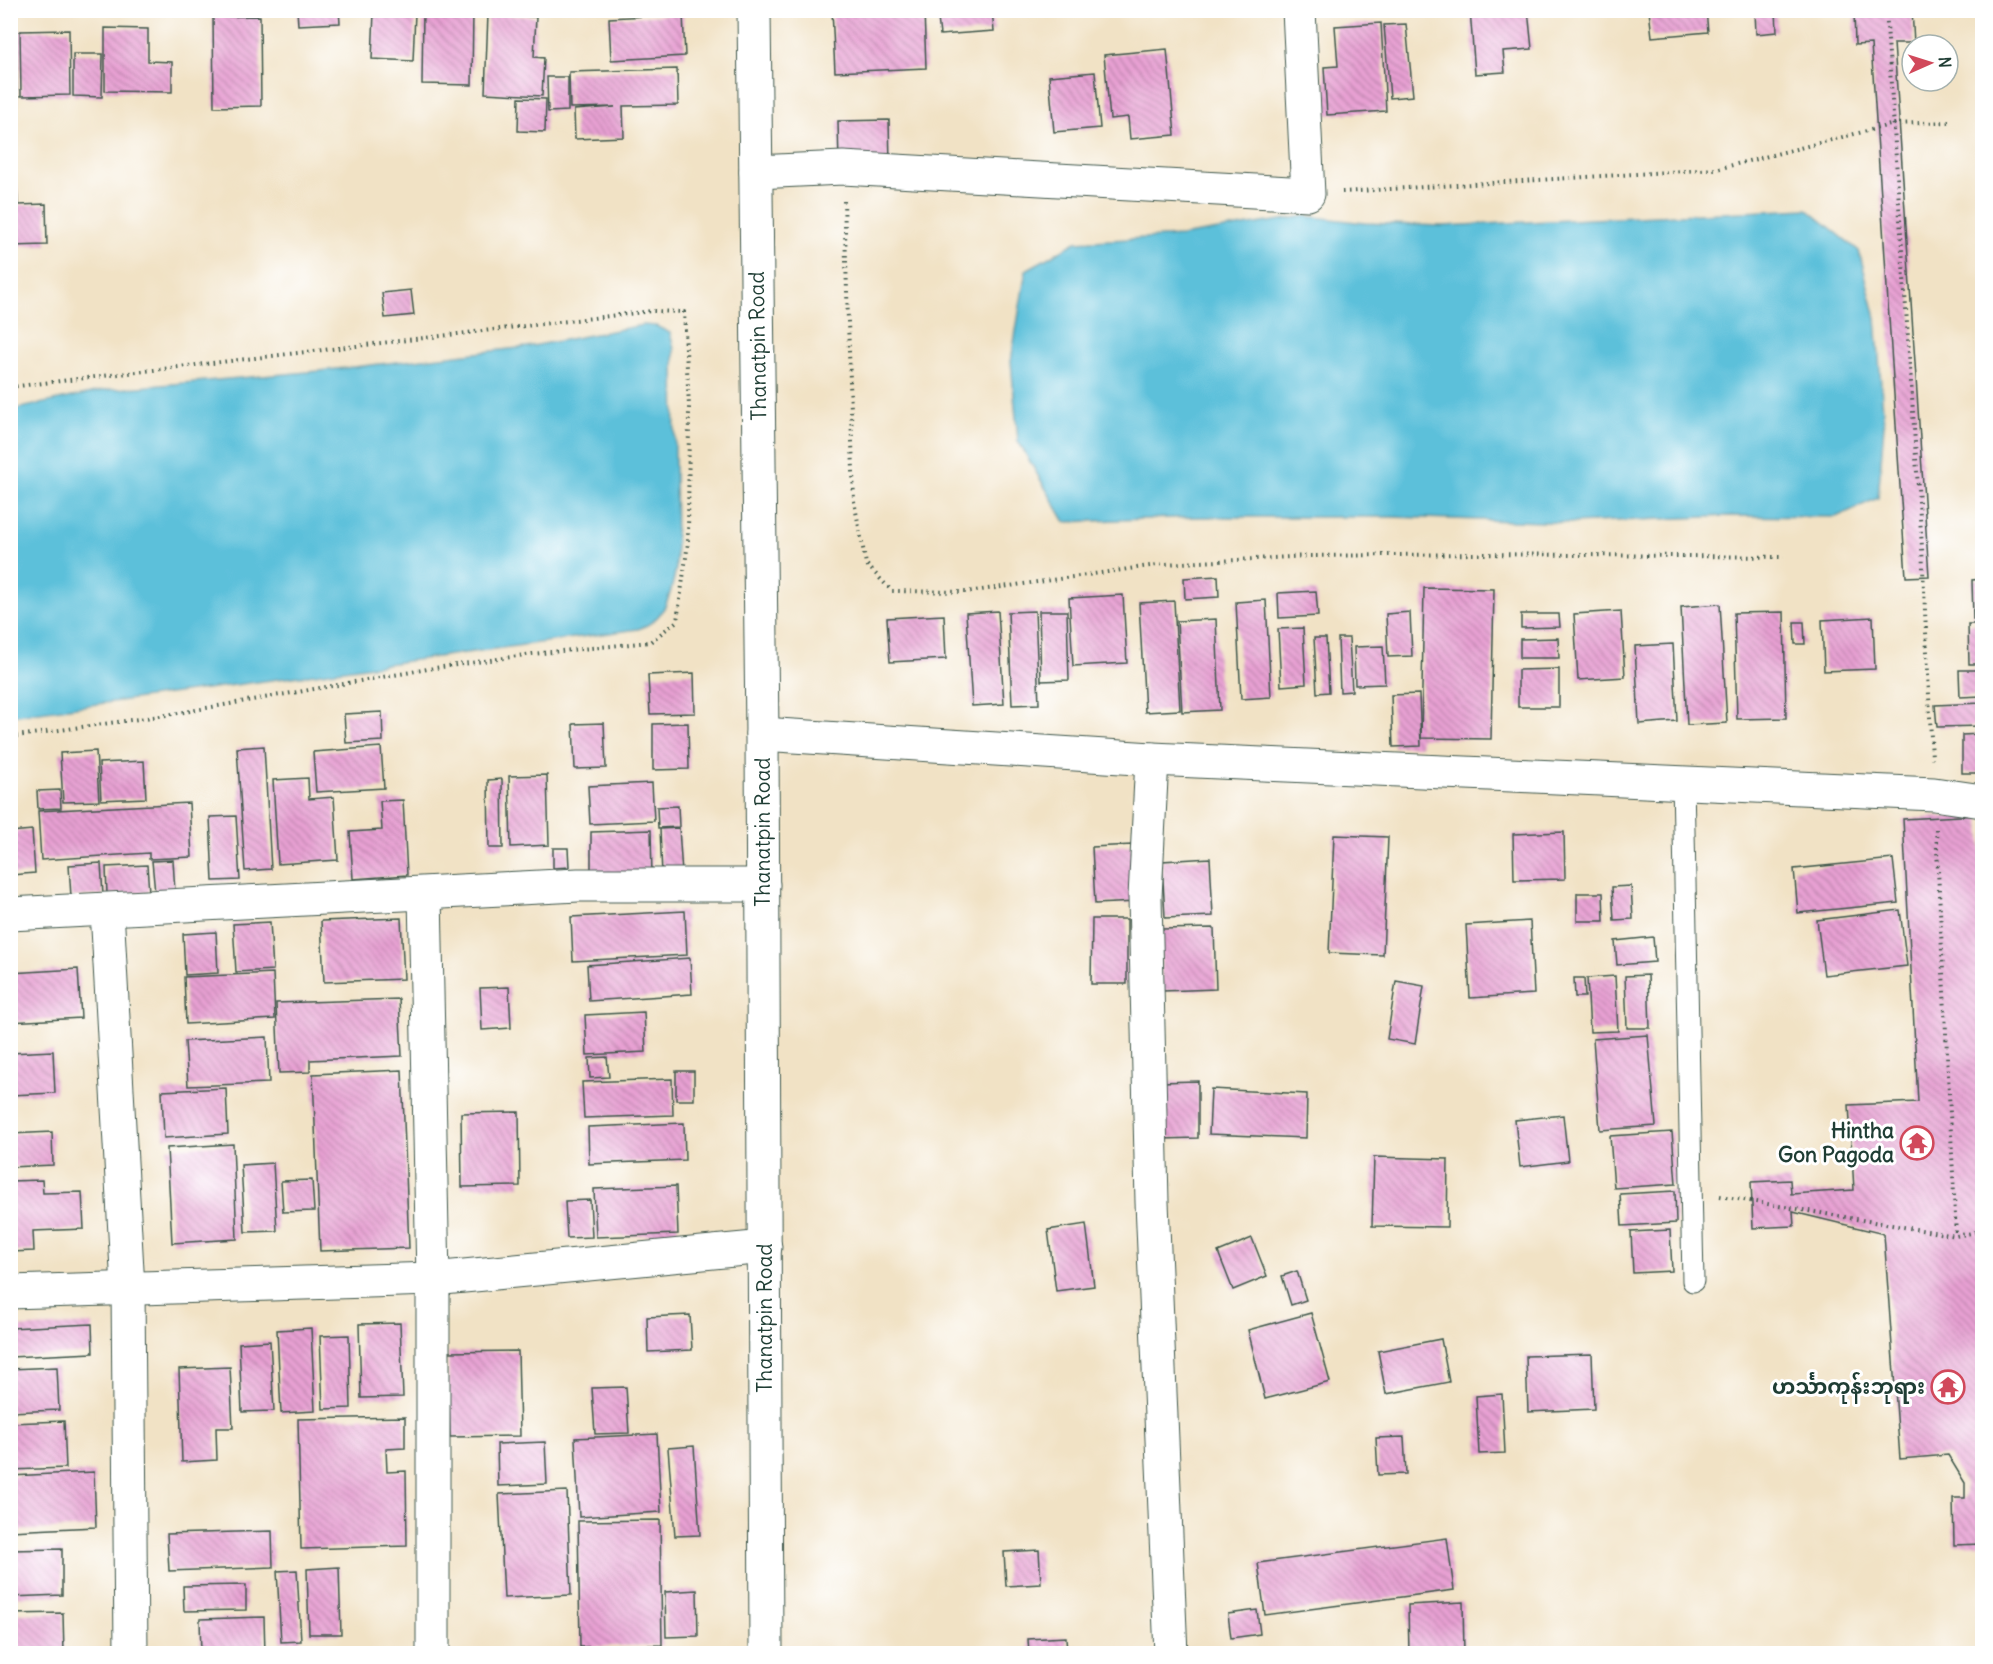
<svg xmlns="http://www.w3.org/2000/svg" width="1993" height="1664" viewBox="0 0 1993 1664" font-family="Delius,'Noto Sans Myanmar',sans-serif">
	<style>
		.water { fill: #5cc0da; stroke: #3e7e87; stroke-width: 1.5 }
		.building { fill: url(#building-back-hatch) }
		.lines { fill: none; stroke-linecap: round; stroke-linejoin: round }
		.service-casing { stroke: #3e564a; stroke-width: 23 }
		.minor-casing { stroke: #3e564a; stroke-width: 35 }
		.secondary-casing { stroke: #3e564a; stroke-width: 35 }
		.path { stroke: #3e564a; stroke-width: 4; stroke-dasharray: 1.5 4.5; stroke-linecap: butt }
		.service { stroke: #fff; stroke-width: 21 }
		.minor { stroke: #fff; stroke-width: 33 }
		.secondary { stroke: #fff; stroke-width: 33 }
		.labels { text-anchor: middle; stroke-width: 6; stroke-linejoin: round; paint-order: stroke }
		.street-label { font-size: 21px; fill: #1f3d34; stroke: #fff }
		.poi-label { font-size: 21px; font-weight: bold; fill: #1f3d34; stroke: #fff; text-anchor: end }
	</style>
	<defs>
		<pattern id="building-back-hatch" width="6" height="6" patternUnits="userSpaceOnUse" patternTransform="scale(1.5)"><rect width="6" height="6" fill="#e8a0d3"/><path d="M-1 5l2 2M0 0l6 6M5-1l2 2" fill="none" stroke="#bb84ac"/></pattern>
	</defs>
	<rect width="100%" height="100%" fill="#fff"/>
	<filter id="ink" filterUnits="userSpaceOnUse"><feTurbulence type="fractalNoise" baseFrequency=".0167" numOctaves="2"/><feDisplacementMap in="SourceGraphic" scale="12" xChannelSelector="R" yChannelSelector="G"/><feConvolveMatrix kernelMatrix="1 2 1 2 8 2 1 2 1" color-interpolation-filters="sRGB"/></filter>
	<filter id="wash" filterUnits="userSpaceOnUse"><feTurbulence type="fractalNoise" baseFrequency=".008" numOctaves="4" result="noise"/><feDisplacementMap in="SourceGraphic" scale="24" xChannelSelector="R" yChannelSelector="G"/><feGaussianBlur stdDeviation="1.35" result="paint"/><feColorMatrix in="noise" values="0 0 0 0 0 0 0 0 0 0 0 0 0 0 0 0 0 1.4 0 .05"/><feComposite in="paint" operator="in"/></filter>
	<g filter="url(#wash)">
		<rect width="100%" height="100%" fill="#f1e2c5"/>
		<g class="water">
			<path d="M1807,209L1859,251L1876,318L1884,425L1878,498L1836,517L1728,516L1572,523L1391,517H1198L1065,522L1018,441L1011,361L1026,270L1076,242L1181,236L1306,216L1365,223L1442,226Z"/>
			<path d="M643,325L656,326L670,333L674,349L676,568C671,594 666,620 638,629L11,716V410L105,390L319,371L527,347Z"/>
		</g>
		<g id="blocks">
			<g class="building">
				<path d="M297,10H339L340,23L298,25Z"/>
				<path d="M423,10H473L472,85L422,84Z"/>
				<path d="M832,10H924L926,68L835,72Z"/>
				<path d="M937,10H992L994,31L940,35Z"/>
				<path d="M1470,10H1528L1532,49L1503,51L1505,72L1475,74Z"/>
				<path d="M1649,10H1706L1708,32L1652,37Z"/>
				<path d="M1755,10H1776L1777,32L1756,34Z"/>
				<path d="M1854,10H1912L1914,43H1894L1929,576L1906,577L1871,44L1855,45Z"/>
				<path d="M374,12L415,13L413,61L372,59Z"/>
				<path d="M488,14L536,17L534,57L544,58L542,96L485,93Z"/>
				<path d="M683,14L685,56L611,60L609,18Z"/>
				<path d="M260,16L261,106L214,107L213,17Z"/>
				<path d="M10,18H16L17,107H10Z"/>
				<path d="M1381,23L1386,111L1327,115L1324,67L1338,66L1335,26Z"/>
				<path d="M1406,24L1413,96L1390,98L1384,25Z"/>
				<path d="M105,28L148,29V61L172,62V92L105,91Z"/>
				<path d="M69,30L70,95L21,96L20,31Z"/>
				<path d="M1167,49L1175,135L1130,139L1128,117L1110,119L1104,55Z"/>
				<path d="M73,54H103L102,97L73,96Z"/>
				<path d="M677,69L678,105L623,106L624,137L575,139L574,110L615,107L570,108L569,72Z"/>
				<path d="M1095,72L1100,128L1054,132L1049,76Z"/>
				<path d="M547,77H568V111L548,112Z"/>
				<path d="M519,98L546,99L545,132L518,131Z"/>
				<path d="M889,120L890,164L839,165L838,121Z"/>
				<path d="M10,184H17L18,205L46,204L47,245L10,246Z"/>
				<path d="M411,290L414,315L385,318L382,293Z"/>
				<path d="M1218,576L1219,597L1185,599L1184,578Z"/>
				<path d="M1982,579V619H1973L1972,580Z"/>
				<path d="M1424,588L1494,589L1491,739L1421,738Z"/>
				<path d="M1316,591L1318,616L1279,618L1278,593Z"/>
				<path d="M1123,595L1127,663L1073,666L1069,598Z"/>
				<path d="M1266,600L1271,697L1241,699L1236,602Z"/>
				<path d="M1174,601L1180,710L1145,712L1139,603Z"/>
				<path d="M1720,604L1727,723L1687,725L1681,607Z"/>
				<path d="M998,611L1004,704L972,706L966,613Z"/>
				<path d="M1035,611L1039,704L1012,705L1008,612Z"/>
				<path d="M1039,611H1067L1069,680L1041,681Z"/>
				<path d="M1621,611L1625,677L1578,680L1574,614Z"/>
				<path d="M1410,612L1412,656L1388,657L1386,614Z"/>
				<path d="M1784,612L1786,718L1737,719L1734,613Z"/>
				<path d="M1521,614H1559L1560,627L1521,628Z"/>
				<path d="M944,615L946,659L890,662L887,618Z"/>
				<path d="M1873,617L1875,669L1824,671L1822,620Z"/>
				<path d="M1216,619L1220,710L1182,712L1177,621Z"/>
				<path d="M1794,622H1804L1805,644H1795Z"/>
				<path d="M1968,624H1982V664H1969Z"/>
				<path d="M1303,628L1306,684L1281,686L1278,629Z"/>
				<path d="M1314,638H1326L1329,692L1317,693Z"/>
				<path d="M1338,638H1349L1352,691L1340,692Z"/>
				<path d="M1558,638L1559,658H1520V639Z"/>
				<path d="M1673,644L1677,721L1639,724L1635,646Z"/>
				<path d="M1383,646L1385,684L1355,685L1354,647Z"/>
				<path d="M1559,669V707H1518V670Z"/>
				<path d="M1959,670H1982V696L1960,697Z"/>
				<path d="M694,673L695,713L650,714L648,675Z"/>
				<path d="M1419,694L1421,746L1393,747L1391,695Z"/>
				<path d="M1982,703V726L1937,727L1935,705Z"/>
				<path d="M382,712L383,741L346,743L344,714Z"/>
				<path d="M604,723L606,768L575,769L573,724Z"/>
				<path d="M688,723L689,769L653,770V724Z"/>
				<path d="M1982,734V773H1962V735Z"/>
				<path d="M264,746L271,869L245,871L237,748Z"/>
				<path d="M381,747L384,788L316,792L313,752Z"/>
				<path d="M96,751L99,801L63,802L60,753Z"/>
				<path d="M144,761L146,798L101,800L99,763Z"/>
				<path d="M547,775L549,845L511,847L509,776Z"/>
				<path d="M308,778L309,799L334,797L338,860L278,864L273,780Z"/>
				<path d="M502,779L503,848H489L488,780Z"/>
				<path d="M652,783L654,821L590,824L588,786Z"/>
				<path d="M60,790L61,808L38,809L37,791Z"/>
				<path d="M403,800L407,875L353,879L350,832L382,830L380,801Z"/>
				<path d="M189,803L192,857L149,859V853L41,860L38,811Z"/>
				<path d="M678,806L679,827L658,828L657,807Z"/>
				<path d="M1980,815L1982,864V1544L1954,1545L1953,1498H1965V1483L1948,1455L1900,1459L1884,1234L1793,1212L1794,1226L1753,1228L1751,1182L1790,1180L1791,1194L1854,1190L1849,1105L1918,1102L1903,819Z"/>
				<path d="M236,816L240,880L213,881L210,817Z"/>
				<path d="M679,828L682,874L662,875L660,829Z"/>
				<path d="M32,830L35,873L11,875L10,832Z"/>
				<path d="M651,830L652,878L591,879V832Z"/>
				<path d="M1564,832L1565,879L1514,880L1513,834Z"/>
				<path d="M1334,835L1388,837L1383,955L1329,953Z"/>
				<path d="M1132,845L1136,902L1095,904L1092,847Z"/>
				<path d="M553,848H568L569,867L553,868Z"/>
				<path d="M1210,858L1213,916L1165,918L1162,861Z"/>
				<path d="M1893,859L1898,903L1798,913L1794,869Z"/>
				<path d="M173,860L175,892L155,893L152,861Z"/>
				<path d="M101,863L103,895L71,897L69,865Z"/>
				<path d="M147,865L149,892L107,895L106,867Z"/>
				<path d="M1631,886L1633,919L1614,920L1612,887Z"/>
				<path d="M1577,893H1603L1604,921H1577Z"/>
				<path d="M1900,910L1907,966L1824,975L1817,920Z"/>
				<path d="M685,911L687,955L573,961L571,917Z"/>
				<path d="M401,918L404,979L324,982L321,921Z"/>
				<path d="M1092,919H1127V984H1091Z"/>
				<path d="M1530,921L1534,994L1470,998L1466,925Z"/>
				<path d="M270,922L273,970L236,972L233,924Z"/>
				<path d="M1214,928L1216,989L1162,991L1160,929Z"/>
				<path d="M216,932L218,973L185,975L183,934Z"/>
				<path d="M1653,937L1655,962L1617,965L1615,941Z"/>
				<path d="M690,958L692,994L589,1001L587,965Z"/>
				<path d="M78,969L81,1018L10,1022V973Z"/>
				<path d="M273,973L275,1019L186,1024L184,977Z"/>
				<path d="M1648,975L1650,1028H1627L1625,976Z"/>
				<path d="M1615,976L1618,1031L1590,1032L1587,978Z"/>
				<path d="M1574,978H1584L1585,997H1575Z"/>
				<path d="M1396,981L1424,986L1415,1044L1387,1039Z"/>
				<path d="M509,987L511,1028L482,1030L480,988Z"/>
				<path d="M399,999L402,1056L310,1060V1072L279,1073L276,1003Z"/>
				<path d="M644,1012L646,1052L587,1055L585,1015Z"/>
				<path d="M1648,1035L1656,1126L1600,1130L1593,1039Z"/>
				<path d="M267,1037L269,1083L188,1086L185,1041Z"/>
				<path d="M53,1051L55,1093L10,1095V1053Z"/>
				<path d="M607,1057L609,1077L590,1078L589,1058Z"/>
				<path d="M402,1070L409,1248L320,1251L313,1074Z"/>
				<rect x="676" y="1071" width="18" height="29"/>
				<path d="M672,1079L673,1115L584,1118L582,1082Z"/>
				<path d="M1198,1081V1138L1161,1139L1160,1082Z"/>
				<path d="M226,1088L228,1134L164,1138L162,1091Z"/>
				<path d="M1211,1089L1307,1094L1306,1138L1209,1134Z"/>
				<path d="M519,1112L520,1186L462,1187L461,1113Z"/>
				<path d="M1563,1115L1568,1161L1520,1167L1515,1120Z"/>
				<path d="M684,1123L685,1160L589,1164L588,1127Z"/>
				<path d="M52,1132L53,1165L10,1167V1134Z"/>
				<path d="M1672,1132L1676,1184L1614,1188L1610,1136Z"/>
				<path d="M233,1144L237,1239L172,1243L167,1148Z"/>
				<path d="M1374,1157L1448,1159L1447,1227L1372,1226Z"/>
				<path d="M273,1163L277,1231L245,1232L241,1165Z"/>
				<path d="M42,1180L43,1193L82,1192L84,1229L33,1231L34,1251L10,1252V1181Z"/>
				<path d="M312,1180L314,1211L283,1212L281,1181Z"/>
				<path d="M676,1186L678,1234L596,1237L594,1189Z"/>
				<path d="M1675,1191L1676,1223L1622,1226L1620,1194Z"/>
				<path d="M590,1200L592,1237L567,1238L565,1201Z"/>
				<path d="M1086,1224L1094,1286L1056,1291L1048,1230Z"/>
				<path d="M1670,1230L1672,1271L1633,1273L1631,1232Z"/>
				<path d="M1252,1238L1267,1276L1233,1290L1218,1252Z"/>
				<path d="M1297,1271L1306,1300L1291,1305L1282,1276Z"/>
				<path d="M1311,1313L1330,1382L1265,1399L1248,1330Z"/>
				<path d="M690,1315L692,1350L648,1352L647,1317Z"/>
				<path d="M400,1323L403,1397L361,1398L359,1324Z"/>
				<path d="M92,1324L93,1353L10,1357V1328Z"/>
				<path d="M311,1328L315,1411L281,1413L277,1330Z"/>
				<path d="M349,1335L351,1408L323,1409L320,1336Z"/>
				<path d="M1441,1339L1449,1382L1386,1394L1378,1351Z"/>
				<path d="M270,1341L274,1411L242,1412L239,1343Z"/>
				<path d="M518,1351L520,1436L450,1437L448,1352Z"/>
				<path d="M1592,1354L1594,1409L1528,1412L1526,1356Z"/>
				<path d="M57,1367L59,1410L10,1412V1369Z"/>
				<path d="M230,1367L233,1428H216L217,1460L182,1462L179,1369Z"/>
				<path d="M626,1387L629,1433L595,1434L592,1388Z"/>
				<path d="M1502,1394L1505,1453L1479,1454L1476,1396Z"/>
				<path d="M405,1417V1448L386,1449L387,1472L406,1471L407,1546L301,1549L298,1419Z"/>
				<path d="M64,1421L66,1468L10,1470V1423Z"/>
				<path d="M657,1434L661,1512L579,1517L575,1438Z"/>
				<path d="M1404,1437L1406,1474L1378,1475L1376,1438Z"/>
				<path d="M545,1442L547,1484L498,1486L497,1444Z"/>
				<path d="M694,1446L700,1535L675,1536L668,1448Z"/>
				<path d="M94,1472L96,1527L10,1531V1476Z"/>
				<path d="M567,1491L571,1595L504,1598L499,1494Z"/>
				<path d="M660,1520L662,1645L580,1647L578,1521Z"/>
				<path d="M272,1531L273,1567L169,1571L167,1534Z"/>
				<path d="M1447,1538L1454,1590L1265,1615L1258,1563Z"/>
				<path d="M62,1549V1595L10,1597V1550Z"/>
				<path d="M1039,1550L1041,1584L1006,1586L1004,1552Z"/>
				<path d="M339,1567L341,1634H309L307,1569Z"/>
				<path d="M297,1570L301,1641L281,1642L277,1571Z"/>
				<path d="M246,1585V1610L184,1611L183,1586Z"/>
				<path d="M697,1590L698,1636L666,1637L665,1592Z"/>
				<path d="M1463,1602L1464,1654H1409L1408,1605Z"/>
				<path d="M1257,1610L1260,1634L1231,1638L1228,1614Z"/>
				<path d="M63,1613L64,1654H10V1614Z"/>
				<path d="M264,1617L265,1654H201L200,1619Z"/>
				<path d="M1066,1637L1067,1654H1029L1028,1639Z"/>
			</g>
		</g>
	</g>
	<g filter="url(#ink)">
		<use href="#blocks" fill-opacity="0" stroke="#3e564a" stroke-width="1.5"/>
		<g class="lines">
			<g class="service-casing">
				<path id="service" d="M1683,781L1693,1281"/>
			</g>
			<g class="minor-casing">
				<g id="minor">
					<path d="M756,172L843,168L1308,194L1299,10"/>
					<path d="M762,734L1152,759L1934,794L1982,801"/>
					<path d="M1152,759L1145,897L1152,1202L1171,1654"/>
					<path d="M425,895L433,1279V1654"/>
					<path d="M107,910L128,1288L131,1654"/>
					<path d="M10,914L578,885H763"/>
					<path d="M10,1292L433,1279L765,1247"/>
				</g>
			</g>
			<g class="secondary-casing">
				<path id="secondary" d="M754,10L762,734L766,1654"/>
			</g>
			<g class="path">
				<path d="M1886,10L1922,547L1932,759"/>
				<path d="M1342,192L1717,169L1894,124L1949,122"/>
				<path d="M844,201L854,501L866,564L892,591L967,592L1164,564L1308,556L1477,554L1784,557"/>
				<path d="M10,387L652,311L684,312L689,406L688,543L677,621L650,642L532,654L428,669L167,715L10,737"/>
				<path d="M1936,829L1956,1236L1982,1231"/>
				<path d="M1720,1196L1956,1236"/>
			</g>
			<use href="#service" class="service"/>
			<use href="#minor" class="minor"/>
			<use href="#secondary" class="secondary"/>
		</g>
	</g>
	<defs>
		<g id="temple-ring" transform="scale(1.725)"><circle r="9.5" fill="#fff" stroke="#d1495b" stroke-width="1.5"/><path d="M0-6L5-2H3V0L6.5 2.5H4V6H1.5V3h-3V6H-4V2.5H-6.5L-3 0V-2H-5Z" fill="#d1495b"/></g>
	</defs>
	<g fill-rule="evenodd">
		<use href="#temple-ring" x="1917" y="1143"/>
		<use href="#temple-ring" x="1948" y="1387"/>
	</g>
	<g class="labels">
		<g class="street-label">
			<text transform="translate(758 346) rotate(-91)" y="7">Thanatpin Road</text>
			<text transform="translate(763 832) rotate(-90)" y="7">Thanatpin Road</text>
			<text transform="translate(765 1318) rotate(-90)" y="7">Thanatpin Road</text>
		</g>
		<g class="poi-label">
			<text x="1894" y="1138">Hintha<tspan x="1894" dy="24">Gon Pagoda</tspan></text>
			<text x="1925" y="1394">ဟင်္သာကုန်းဘုရား</text>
		</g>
	</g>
	<rect width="1993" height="1664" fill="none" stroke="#fff" stroke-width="36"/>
	<g transform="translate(1930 63) rotate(87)"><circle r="28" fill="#ffffff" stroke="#a5b1ae" stroke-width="1.5"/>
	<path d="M0-4.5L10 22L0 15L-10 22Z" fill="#d1495b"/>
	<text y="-9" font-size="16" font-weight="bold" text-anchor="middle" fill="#1f3d34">N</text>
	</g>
</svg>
